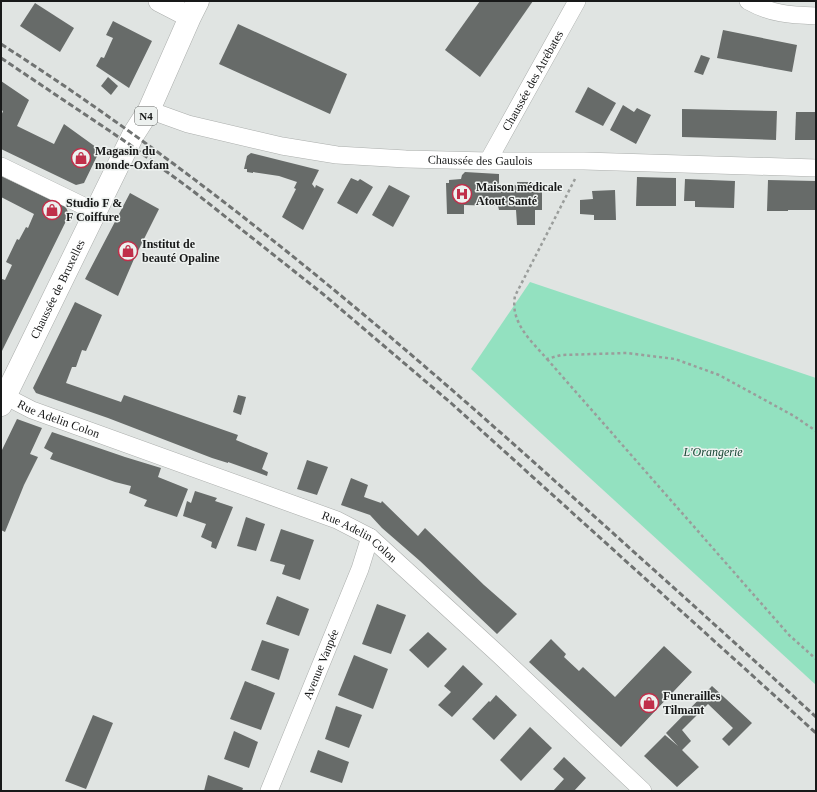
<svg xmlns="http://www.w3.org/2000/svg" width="817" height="792" viewBox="0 0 817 792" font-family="'Times New Roman',serif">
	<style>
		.green { fill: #93e1c0 }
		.building { fill: #676b69 }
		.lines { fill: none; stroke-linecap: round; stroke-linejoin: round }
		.minor-casing { stroke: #abaeac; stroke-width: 18 }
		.tertiary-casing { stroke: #abaeac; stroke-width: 22 }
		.primary-casing { stroke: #abaeac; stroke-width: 23 }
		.path { stroke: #9a9d9b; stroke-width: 2.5; stroke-dasharray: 3 3; stroke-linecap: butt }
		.minor { stroke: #fff; stroke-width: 17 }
		.tertiary { stroke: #fff; stroke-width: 21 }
		.primary { stroke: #fff; stroke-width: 22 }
		.rail { stroke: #707372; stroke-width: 3; stroke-dasharray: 6 3; stroke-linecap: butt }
		.labels { text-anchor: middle; stroke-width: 3; stroke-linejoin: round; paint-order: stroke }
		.shield { fill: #edf1ef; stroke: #585a59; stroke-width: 1 }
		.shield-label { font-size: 11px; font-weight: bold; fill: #181919 }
		.street-label { font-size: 12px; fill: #181919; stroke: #edf1ef }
		.poi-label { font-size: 12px; font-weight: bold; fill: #181919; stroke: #edf1ef; text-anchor: start }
		.park-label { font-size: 12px; font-style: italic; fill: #174634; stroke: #edf1ef }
	</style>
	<rect width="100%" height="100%" fill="#e0e4e2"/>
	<path class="green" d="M530,282L816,378V685L471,369Z"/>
	<g class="building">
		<path d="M480,1H533L480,77L445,50Z"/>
		<path d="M35,3L74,28L60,52L20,26Z"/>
		<path d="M113,21L152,41L129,88L96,66L101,57L104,58L113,38L106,35Z"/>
		<path d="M238,24L347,74L330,114L219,64Z"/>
		<path d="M723,30L797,45L792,72L717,58Z"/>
		<path d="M701,55L710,58L703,75L694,72Z"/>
		<path d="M108,77L118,86L111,95L101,86Z"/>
		<path d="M1,81L29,100L17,126L54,144L64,124L100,150L84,183L76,185L1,149V116L3,111L1,110Z"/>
		<path d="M588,87L616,103L603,126L575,112Z"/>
		<path d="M623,105L634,112L637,108L651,115L636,144L610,130Z"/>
		<path d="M682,109L777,111L776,140L682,137Z"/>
		<path d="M796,112H816V140H795Z"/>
		<path d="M251,153L319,170L312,184L315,188L316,185L324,189L303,230L282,217L296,189L294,188L297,182L279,176L253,172V173L247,172V169H244L247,156Z"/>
		<path d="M465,172L499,174V185H517V182H533V184L542,185V210H535V225H517L516,210H499L498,206L464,205V214H447L446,183H449V180L461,179L462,175Z"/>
		<path d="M1,176L66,207L69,215L1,353V280L2,279L5,280L12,265L6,262L17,239L19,240L26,227L28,228L34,214L1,197Z"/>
		<path d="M637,177L676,178V206H636Z"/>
		<path d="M351,178L358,181L360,179L373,187L357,214L337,203Z"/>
		<path d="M685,179L735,181L734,208L695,207V201H684Z"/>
		<path d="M768,180L816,181V210H788V211H767Z"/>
		<path d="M389,185L410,196L393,227L372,215Z"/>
		<path d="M615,190L616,220H594V215L580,214V200L593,199L592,191Z"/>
		<path d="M130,193L159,209L134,259L118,296L85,279Z"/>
		<path d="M75,302L102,315L86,351L82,350L76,367H72L66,383L121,402L124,395L238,435L236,440L268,453L262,469L268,472L267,476L228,462V463L212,458L108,418L36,393L33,388Z"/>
		<path d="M238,395L246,397L241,415L233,412Z"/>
		<path d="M17,419L42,428L30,454L38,457L24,485L5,532L1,530V452Z"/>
		<path d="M52,432L125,457L161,468L158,477L188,489L177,517L144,506L147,500L129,493L131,486L115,482L50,459L53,453L44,448Z"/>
		<path d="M307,460L328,467L317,495L297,489Z"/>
		<path d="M351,478L368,485L364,497L381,503L382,501L418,536L425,528L484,585L517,614L497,634L420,561L382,528L370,515L341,505Z"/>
		<path d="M195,491L217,498L215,501L233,507L216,549L211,547L212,542L201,537L206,524L183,516L187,501L191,503Z"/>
		<path d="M246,517L265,524L256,551L237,546Z"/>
		<path d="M281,529L314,540L300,580L282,574L285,565L270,561Z"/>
		<path d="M277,596L309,609L299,636L266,624Z"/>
		<path d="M377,604L406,615L391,654L362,644Z"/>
		<path d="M428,632L447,649L428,668L409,650Z"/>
		<path d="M551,639L566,654L564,657L579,671L583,667L615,697L664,646L692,672L621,747L529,662Z"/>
		<path d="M262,640L289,649L279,680L251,670Z"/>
		<path d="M354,655L388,669L373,709L338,695Z"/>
		<path d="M463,665L483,684L452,717L438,705L451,692L444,686Z"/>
		<path d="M245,681L275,693L261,730L230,719Z"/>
		<path d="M712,686L752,723L729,746L722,739L733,728L708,704L682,730L691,741L682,750L699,767L677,787L644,756L665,735L678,746L666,733Z"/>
		<path d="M496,695L517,715L494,740L472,719L489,701L490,702Z"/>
		<path d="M336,706L362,715L349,748L325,739Z"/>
		<path d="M93,715L113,723L86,789L65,781Z"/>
		<path d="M530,727L552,748L521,781L500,760Z"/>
		<path d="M234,731L258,742L249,768L224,759Z"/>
		<path d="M318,750L349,762L342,783L310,772Z"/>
		<path d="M564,757L586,778L574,791H553L564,779L553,769Z"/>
		<path d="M208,775L243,788L242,791H204Z"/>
	</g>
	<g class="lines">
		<g class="minor-casing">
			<g id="minor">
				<path d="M748,1C771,14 790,15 816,16"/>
				<path id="s1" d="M149,110L188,124L282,146L337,155L406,159L488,161H584L816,168"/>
				<path id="s2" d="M488,161L577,1"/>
				<path d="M1,166L96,212"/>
				<path id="s3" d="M1,394L32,410L337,520L370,537L498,654L643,791"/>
				<path id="s4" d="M269,791L360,569L370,537"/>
			</g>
		</g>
		<g class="tertiary-casing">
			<path id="tertiary" d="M159,1L190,17"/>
		</g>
		<g class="primary-casing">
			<g id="primary">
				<path id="s5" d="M1,405L133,135L149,110L190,17L198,1"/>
			</g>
		</g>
		<g class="path">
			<path d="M575,179L515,296C514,301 514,307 515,312C519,331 535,345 547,359L561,355L627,353L675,359L719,375L794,416L816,431"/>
			<path d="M547,359L789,635L816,659"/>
		</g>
		<use href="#minor" class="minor"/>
		<use href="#tertiary" class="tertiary"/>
		<use href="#primary" class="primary"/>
		<g class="rail">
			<path d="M1,44C200,172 380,324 556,482C643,560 730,638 816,717"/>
			<path d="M1,58L129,144L193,191L323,294L451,403L816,733"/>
		</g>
	</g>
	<defs>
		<g id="shop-ring" transform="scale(1)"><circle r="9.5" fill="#edf1ef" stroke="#c02f4a" stroke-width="1.5"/><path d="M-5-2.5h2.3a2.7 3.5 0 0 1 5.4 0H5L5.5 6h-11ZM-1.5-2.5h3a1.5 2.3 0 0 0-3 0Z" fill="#c02f4a"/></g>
		<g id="hospital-ring" transform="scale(1)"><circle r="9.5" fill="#edf1ef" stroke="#c02f4a" stroke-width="1.5"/><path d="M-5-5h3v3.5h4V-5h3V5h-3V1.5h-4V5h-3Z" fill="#c02f4a"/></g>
	</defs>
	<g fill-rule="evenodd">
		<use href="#shop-ring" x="81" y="158"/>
		<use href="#hospital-ring" x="462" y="194"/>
		<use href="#shop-ring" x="52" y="210"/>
		<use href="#shop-ring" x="128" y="251"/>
		<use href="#shop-ring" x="649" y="703"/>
	</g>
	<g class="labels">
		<rect class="shield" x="135" y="107" width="22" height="18" rx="3"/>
		<g class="shield-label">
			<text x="146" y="120">N4</text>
		</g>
		<g class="street-label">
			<text dy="4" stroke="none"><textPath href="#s2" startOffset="92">Chaussée des Atrébates</textPath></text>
			<text dy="4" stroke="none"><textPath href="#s1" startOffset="337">Chaussée des Gaulois</textPath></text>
			<text dy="4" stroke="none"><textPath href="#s5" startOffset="129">Chaussée de Bruxelles</textPath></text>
			<text dy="4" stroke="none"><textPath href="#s3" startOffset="63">Rue Adelin Colon</textPath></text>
			<text dy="4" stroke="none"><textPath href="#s3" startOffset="387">Rue Adelin Colon</textPath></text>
			<text dy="4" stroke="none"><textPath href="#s4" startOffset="137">Avenue Vanpée</textPath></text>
		</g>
		<g class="poi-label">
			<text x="95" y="155">Magasin du<tspan x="95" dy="14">monde-Oxfam</tspan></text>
			<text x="476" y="191">Maison médicale<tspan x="476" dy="14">Atout Santé</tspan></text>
			<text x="66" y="207">Studio F &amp;<tspan x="66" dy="14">F Coiffure</tspan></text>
			<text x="142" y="248">Institut de<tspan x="142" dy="14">beauté Opaline</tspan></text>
			<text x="663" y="700">Funerailles<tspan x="663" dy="14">Tilmant</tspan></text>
		</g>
		<g class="park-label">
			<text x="713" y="456">L'Orangerie</text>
		</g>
	</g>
	<rect width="817" height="792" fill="none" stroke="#181919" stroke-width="4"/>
</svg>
